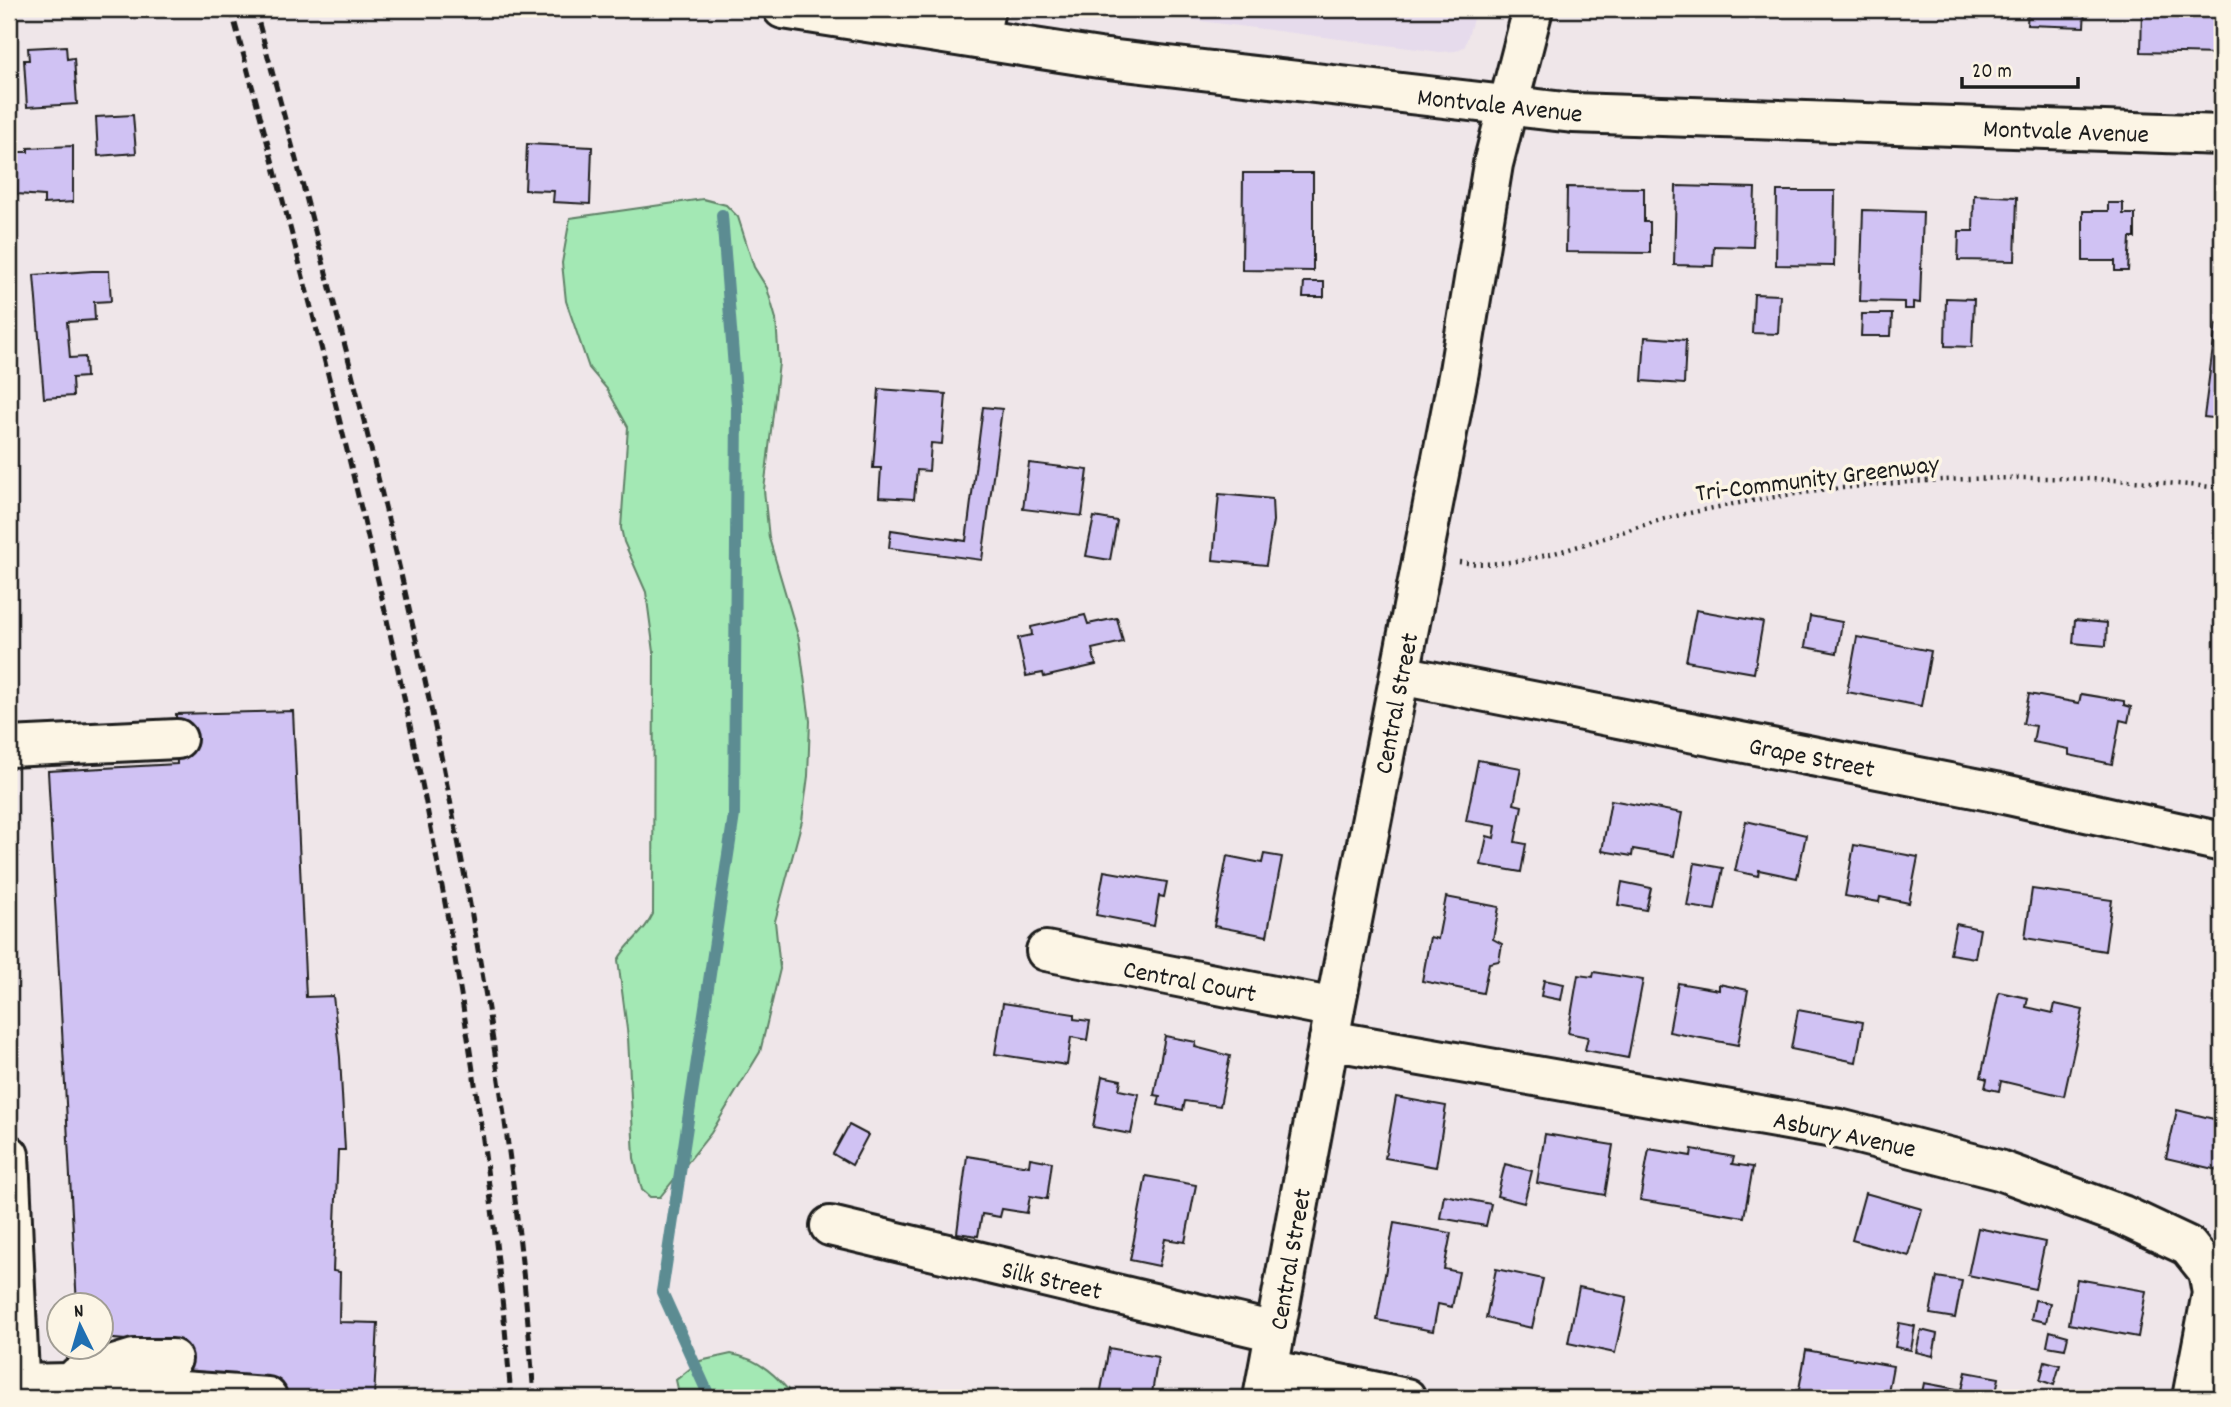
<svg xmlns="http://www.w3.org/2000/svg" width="2231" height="1407" viewBox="0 0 2231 1407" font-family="Dekko,sans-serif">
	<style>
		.built { fill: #e6dbec }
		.green { fill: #a3e8b4; stroke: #608268; stroke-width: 2 }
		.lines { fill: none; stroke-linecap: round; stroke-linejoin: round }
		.stream { stroke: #5b8c92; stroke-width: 12 }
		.building { fill: #d0c2f3; stroke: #1c1c1c; stroke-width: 2 }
		.minor-casing { stroke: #1c1c1c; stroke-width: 44 }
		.major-casing { stroke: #1c1c1c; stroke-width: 44 }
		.path { stroke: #1c1c1c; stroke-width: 4.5; stroke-dasharray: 2 5; stroke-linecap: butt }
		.minor { stroke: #fcf5e5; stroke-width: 38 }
		.major { stroke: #fcf5e5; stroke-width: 38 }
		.rail { stroke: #1c1c1c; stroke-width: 5; stroke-dasharray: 10 5; stroke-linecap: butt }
		.labels { text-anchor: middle; stroke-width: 7; stroke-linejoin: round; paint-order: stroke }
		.street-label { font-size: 26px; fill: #1c1c1c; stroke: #fcf5e5 }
	</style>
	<rect width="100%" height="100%" fill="#efe6e9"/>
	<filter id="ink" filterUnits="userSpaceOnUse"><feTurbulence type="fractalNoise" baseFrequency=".0143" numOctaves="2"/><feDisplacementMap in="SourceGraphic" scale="14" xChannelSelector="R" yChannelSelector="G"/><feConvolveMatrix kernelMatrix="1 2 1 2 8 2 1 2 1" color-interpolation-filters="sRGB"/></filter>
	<g filter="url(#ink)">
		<path class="built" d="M1107,9H1476L1465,46L1456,51L1440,52Z"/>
		<g class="green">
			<path d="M703,199L726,205L738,217L754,267L767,288L776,319L779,363L764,490L769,538L799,639L810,721L808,776L802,821L775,921L780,969L760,1052L711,1133L660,1197H650L642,1190L634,1158L628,1037L618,960C629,940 642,937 653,914L654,652L646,592L624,542L621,528L628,427L607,389L589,368L566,301L562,263L570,218Z"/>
			<path d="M731,1354C760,1359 777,1376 795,1398H680L676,1380L700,1361Z"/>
		</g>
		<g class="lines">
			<path class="stream" d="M710,1398L662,1292L734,815L737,406L722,215"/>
		</g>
		<g class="building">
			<path d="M1655,9H1734V17L1655,15Z"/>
			<path d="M2028,9H2085L2084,27L2027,25Z"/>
			<path d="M2142,9H2221L2219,54L2141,52Z"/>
			<path d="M66,46L67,59L74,58L77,104L27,107L24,60H29L28,48Z"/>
			<path d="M133,115L136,153L98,156L96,117Z"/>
			<path d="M527,144L592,147L590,204L553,202L554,191L525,190Z"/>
			<path d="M73,146V202L44,204V196L17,194L15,152H28V148Z"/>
			<path d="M1243,173H1313V271L1242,270Z"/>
			<path d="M1676,186L1755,188L1753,247L1714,246L1713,266L1674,265Z"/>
			<path d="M1567,187L1644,188V222H1650V253L1566,252Z"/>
			<path d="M1777,191H1835L1834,266L1776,265Z"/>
			<path d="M1974,195L2017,197L2015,261L1958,260L1959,231H1973Z"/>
			<path d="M2108,203H2123V214H2135V238H2130L2128,271H2115V261H2083V211H2108Z"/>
			<path d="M1863,210L1923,212L1920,303L1913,302V309H1904V302L1860,301Z"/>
			<path d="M92,271H109L111,301L94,302L95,320L67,322L70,358L85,357L86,377L72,378L73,396L44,398L34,275Z"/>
			<path d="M1304,282H1324V297H1303Z"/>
			<path d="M1754,294L1780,295L1778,334L1752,333Z"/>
			<path d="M1946,298L1974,299L1972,347L1945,346Z"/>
			<path d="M1862,314H1892L1891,336H1861Z"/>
			<path d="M2216,324L2222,325V419L2204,417Z"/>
			<path d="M1645,337L1686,340L1684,384L1642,381Z"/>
			<path d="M879,389L946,394L942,444L931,443L929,471L917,470L914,499L879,497L881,468H873Z"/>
			<path d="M983,407L1002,409L982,560L889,548L891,530L966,541Z"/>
			<path d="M1029,463L1088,470L1082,516L1023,509Z"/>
			<path d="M1219,494L1272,499L1273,521L1266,565L1213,560Z"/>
			<path d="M1094,517L1117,521L1110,560L1086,556Z"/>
			<path d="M1696,610L1763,622L1754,673L1686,661Z"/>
			<path d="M1085,615L1088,624L1117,618L1123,642L1092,649L1096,665L1044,677L1043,673L1026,676L1018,638L1032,635L1031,627Z"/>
			<path d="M1810,616L1842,622L1837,653L1805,647Z"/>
			<path d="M2075,620L2107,623L2106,646L2073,643Z"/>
			<path d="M1857,637L1931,651L1921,706L1847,692Z"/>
			<path d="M2029,694L2079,703L2081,694L2124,701V705L2131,707L2128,722L2120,720L2112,764L2069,755V749L2033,742L2036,726L2023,724Z"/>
			<path d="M293,711L306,997L333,996L340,1057L345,1150H338L333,1271L340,1272L339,1322L378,1323L374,1398H267L171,1379L173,1344L102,1338V1306H77L48,771L177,764L176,714Z"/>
			<path d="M1478,760L1521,768L1514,804L1522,806L1515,842L1526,844L1521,872L1481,865L1487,836L1494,838L1496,826L1466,821Z"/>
			<path d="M1611,800L1682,813L1674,856L1633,849L1632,856L1602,851Z"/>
			<path d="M1746,821L1806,835L1797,878L1759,870L1758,876L1735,871Z"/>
			<path d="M1854,845L1918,857L1909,903L1880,897L1879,902L1845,896Z"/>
			<path d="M1264,854L1282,857L1267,936L1214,926L1227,856L1262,863Z"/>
			<path d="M1695,863L1723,868L1715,910L1687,906Z"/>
			<path d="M1104,871L1167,882L1164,897L1159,896L1154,926L1096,915Z"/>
			<path d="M1622,882L1651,888L1646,910L1618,905Z"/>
			<path d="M2032,889L2112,900L2105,951L2025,938Z"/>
			<path d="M1446,897L1499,907L1493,939L1502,944L1499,961L1489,963L1483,993L1422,981L1430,937L1438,939Z"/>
			<path d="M1956,924L1980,929L1975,958L1950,954Z"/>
			<path d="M1594,972L1643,980L1628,1058L1585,1050L1588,1037L1568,1033L1578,975L1593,977Z"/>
			<path d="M1544,980L1564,984L1561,1000L1541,996Z"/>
			<path d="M1678,983L1719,990V984L1748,990L1738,1045L1669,1032Z"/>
			<path d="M1999,992L2028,998L2026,1007L2053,1013L2055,1004L2083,1010L2064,1096L2001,1081L1999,1091L1985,1088L1987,1079L1981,1077Z"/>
			<path d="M1003,1003L1074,1014V1019L1090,1021L1087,1040L1071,1037L1067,1065L995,1054Z"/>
			<path d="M1798,1010L1863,1022L1856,1062L1791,1049Z"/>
			<path d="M1165,1036L1196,1042L1195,1047L1230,1056L1220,1106L1185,1101L1183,1110L1158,1105L1160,1096L1154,1095Z"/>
			<path d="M1102,1076L1121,1080L1119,1090L1139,1094L1131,1134L1093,1127Z"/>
			<path d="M1396,1097L1446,1106L1436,1167L1385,1158Z"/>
			<path d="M2177,1110L2222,1121V1171L2166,1158Z"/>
			<path d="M849,1125L868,1135L852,1165L833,1154Z"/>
			<path d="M1545,1134L1613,1145L1605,1195L1537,1183Z"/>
			<path d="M1649,1149L1691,1156L1692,1149L1734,1157L1732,1164L1753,1167L1744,1217L1640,1200Z"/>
			<path d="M967,1156L1029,1166L1030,1158L1052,1162L1047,1199L1030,1196L1027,1213L1002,1209L1000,1217L982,1214L978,1236L957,1233Z"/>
			<path d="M1505,1164L1532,1171L1524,1203L1497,1196Z"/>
			<path d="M1146,1176L1196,1185L1185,1242L1165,1239L1159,1266L1130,1260Z"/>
			<path d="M1865,1193L1922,1209L1909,1256L1852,1240Z"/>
			<path d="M1444,1195L1491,1204L1486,1226L1440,1218Z"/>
			<path d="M1394,1223L1451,1233L1444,1269L1459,1272L1452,1307L1438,1304L1433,1331L1377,1320Z"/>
			<path d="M1978,1228L2045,1242L2035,1289L1968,1275Z"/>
			<path d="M1496,1269L1543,1279L1532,1328L1486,1318Z"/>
			<path d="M1937,1277L1962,1281L1955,1318L1930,1314Z"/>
			<path d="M2077,1279L2146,1291L2138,1337L2069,1324Z"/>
			<path d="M1579,1287L1627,1297L1615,1353L1568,1343Z"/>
			<path d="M2035,1300L2050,1303L2046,1322L2031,1319Z"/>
			<path d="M1899,1323L1915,1326L1911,1350L1895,1347Z"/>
			<path d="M1921,1330L1937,1334L1933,1356L1916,1352Z"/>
			<path d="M2050,1331L2068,1336L2065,1349L2047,1346Z"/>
			<path d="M1109,1348L1158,1357L1152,1393L1168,1396V1398L1100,1395Z"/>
			<path d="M1806,1350L1893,1366L1887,1398H1814L1798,1395Z"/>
			<path d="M2045,1361L2060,1365L2054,1385L2040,1380Z"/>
			<path d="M1966,1372L1999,1378L1995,1398H1921L1924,1383L1962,1390Z"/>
		</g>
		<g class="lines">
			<g class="minor-casing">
				<g id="minor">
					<path d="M979,39L985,9"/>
					<path d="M1400,675L1995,792L2222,842"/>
					<path d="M9,747L177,739"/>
					<path d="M1046,951L1335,1008"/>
					<path d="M1329,1040L1839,1129L1999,1170L2122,1215L2188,1246L2208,1271L2212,1293L2192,1398"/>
					<path d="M9,1155L20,1398"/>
					<path d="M830,1226L1275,1332"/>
					<path d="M1269,1369L1406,1398"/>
					<path d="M78,1376L134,1359H172"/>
					<path d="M19,1384L69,1383L267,1397"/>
					<path d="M1263,1398L1335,1008L1459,371L1493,164L1533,9"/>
				</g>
			</g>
			<g class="major-casing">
				<path id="major" d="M783,9L1099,58L1573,113L2222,135"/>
			</g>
			<path class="path" d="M1459,562C1532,573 1615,529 1685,514C1860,475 2044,470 2222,488"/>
			<use href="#minor" class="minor"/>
			<use href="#major" class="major"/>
			<g class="rail">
				<path d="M231,9C356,464 474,926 511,1398"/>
				<path d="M255,9C379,461 501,929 534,1398"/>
			</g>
		</g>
	</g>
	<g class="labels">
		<g class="street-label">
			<text transform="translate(1500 104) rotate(6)" y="9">Montvale Avenue</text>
			<text transform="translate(2066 130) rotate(2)" y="9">Montvale Avenue</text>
			<text transform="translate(1817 477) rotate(-7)" y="9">Tri-Community Greenway</text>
			<text transform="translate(1395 703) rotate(-79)" y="9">Central Street</text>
			<text transform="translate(1812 756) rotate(11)" y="9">Grape Street</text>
			<text transform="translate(1190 980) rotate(11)" y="9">Central Court</text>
			<text transform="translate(1845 1133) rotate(12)" y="9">Asbury Avenue</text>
			<text transform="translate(1289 1259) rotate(-80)" y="9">Central Street</text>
			<text transform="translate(1052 1279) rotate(13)" y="9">Silk Street</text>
		</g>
	</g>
	<rect width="2231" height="1407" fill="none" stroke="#fcf5e5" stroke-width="35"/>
	<rect x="18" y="18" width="2196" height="1372" fill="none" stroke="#1c1c1c" stroke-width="2.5" filter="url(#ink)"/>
	<g transform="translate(80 1326) rotate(355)"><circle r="33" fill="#fcf5e5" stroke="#a29e95" stroke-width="2"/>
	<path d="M0-5L12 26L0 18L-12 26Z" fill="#1f6fb2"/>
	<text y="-10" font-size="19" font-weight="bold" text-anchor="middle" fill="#1c1c1c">N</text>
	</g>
	<path d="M1962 77v10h116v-10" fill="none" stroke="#1c1c1c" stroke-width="3.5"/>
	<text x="1972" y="77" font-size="21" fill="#1c1c1c" stroke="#fcf5e5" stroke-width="5" paint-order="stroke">20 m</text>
</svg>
